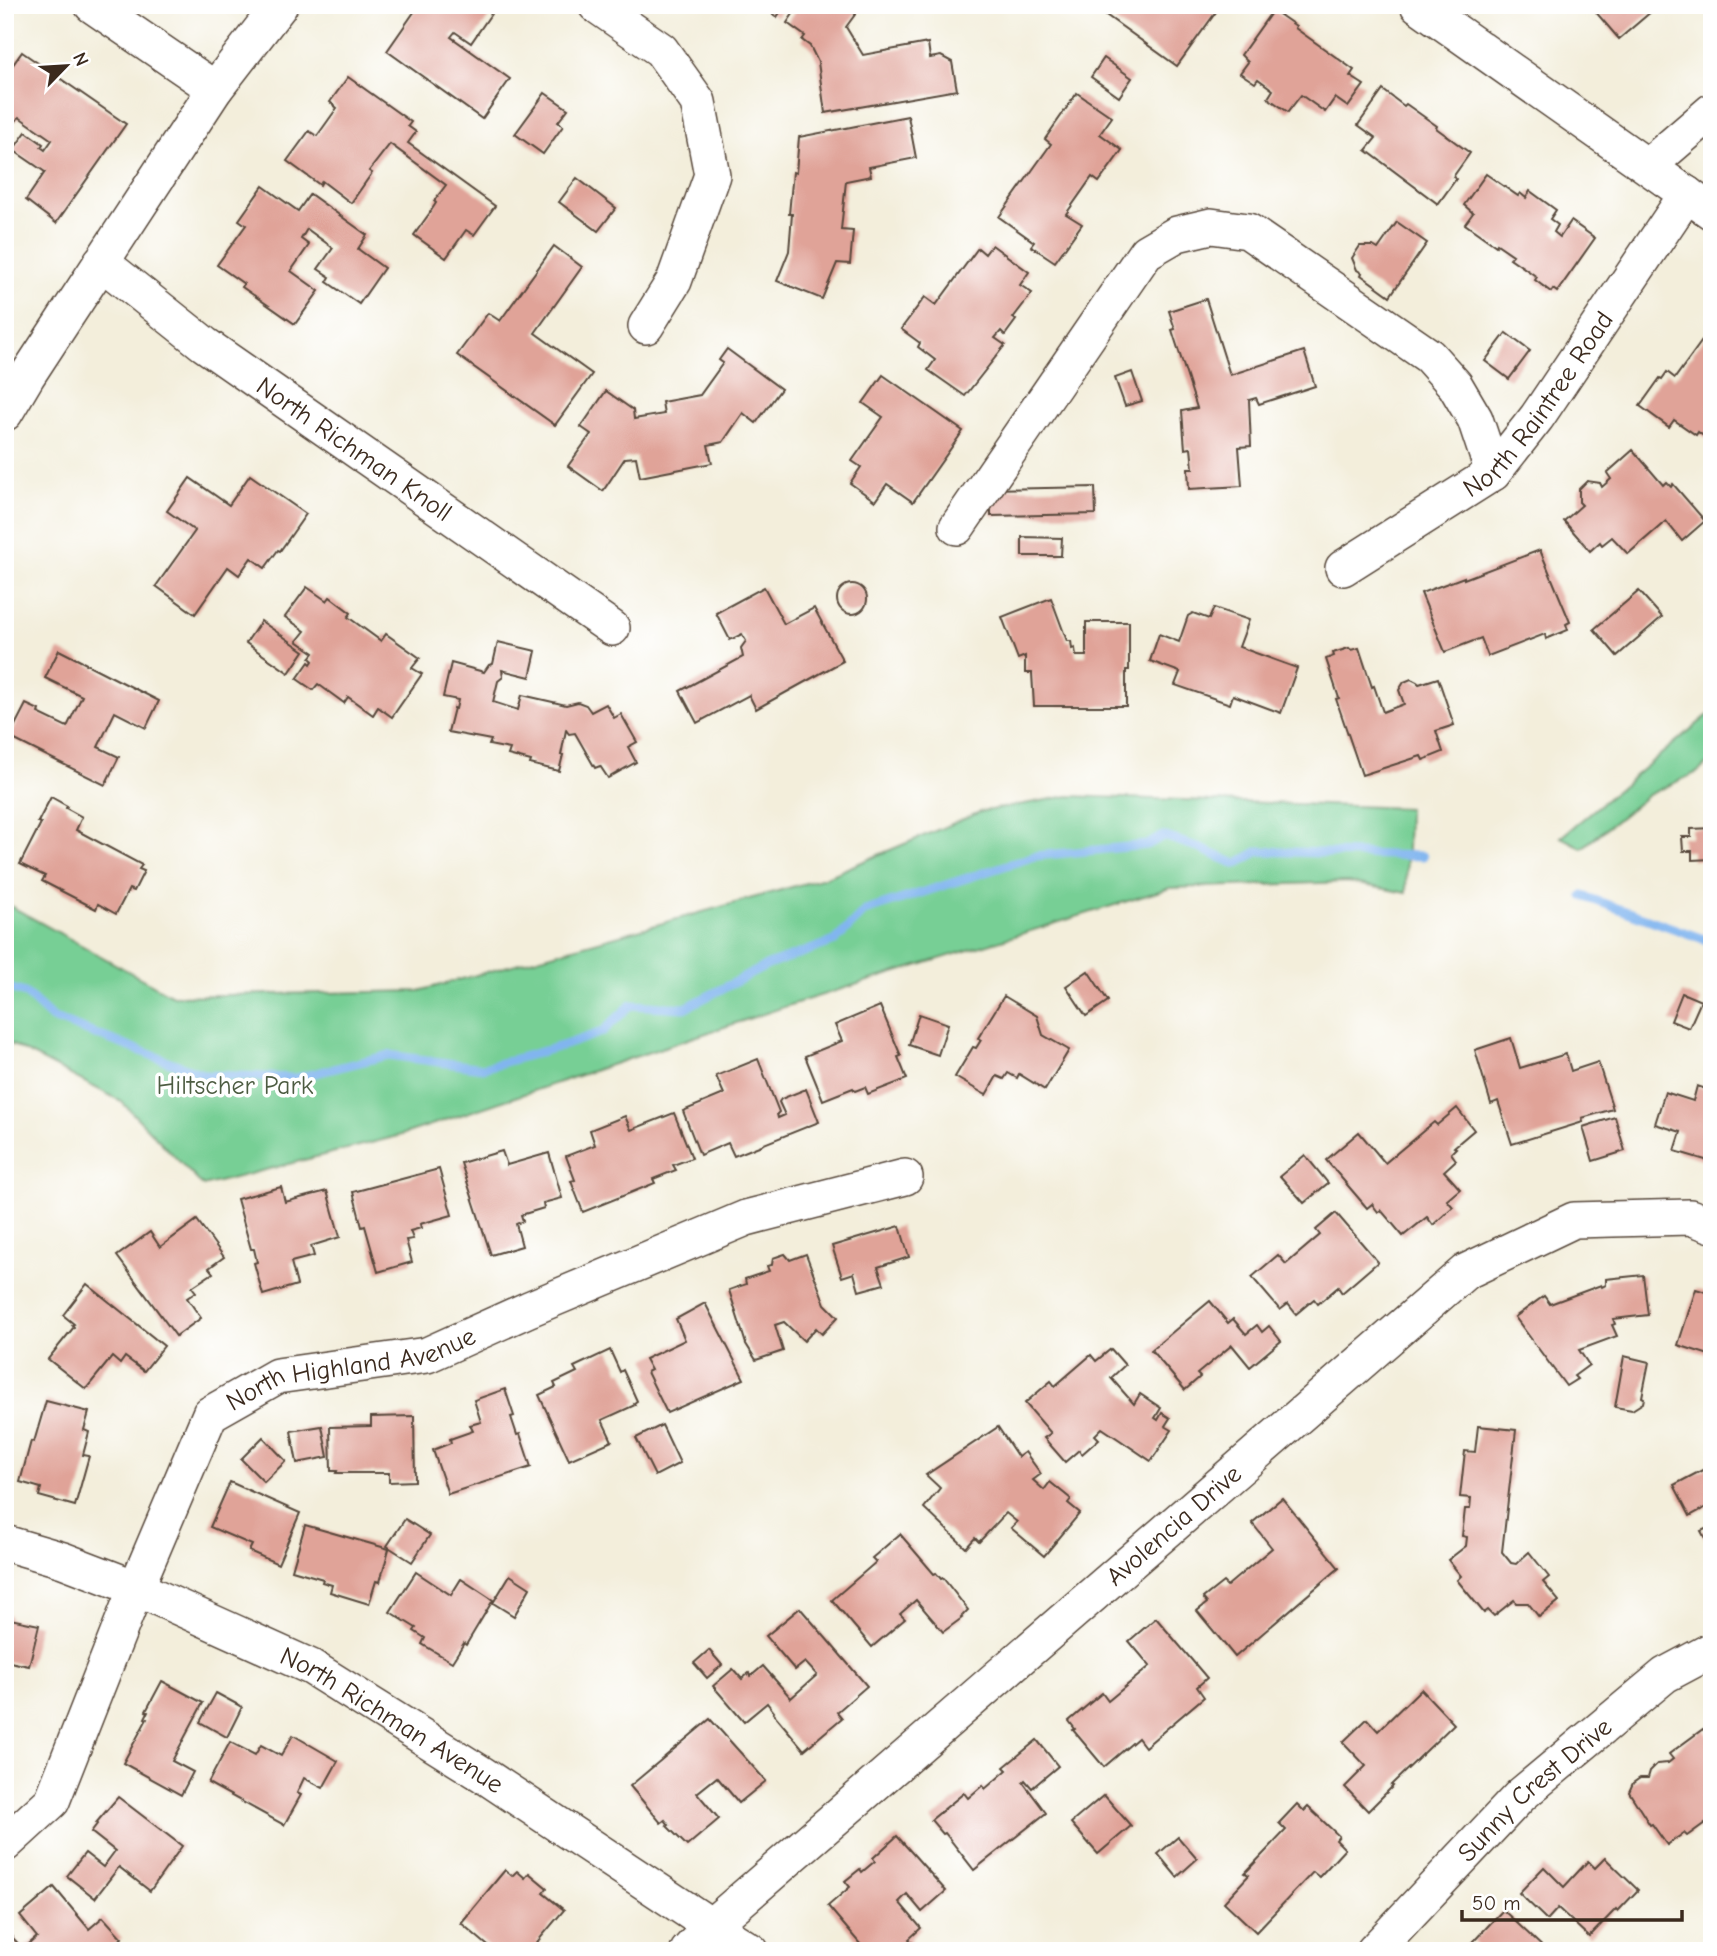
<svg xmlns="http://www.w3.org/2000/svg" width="1717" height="1956" viewBox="0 0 1717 1956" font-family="'Comic Neue',sans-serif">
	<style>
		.green { fill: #77cf95; stroke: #597c5a; stroke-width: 2 }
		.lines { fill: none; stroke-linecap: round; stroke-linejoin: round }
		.stream { stroke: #81b5ef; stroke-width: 9 }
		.building { fill: #e0a398 }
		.minor-casing { stroke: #57473a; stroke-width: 38 }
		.minor { stroke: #fff; stroke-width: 35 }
		.labels { text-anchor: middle; stroke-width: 7; stroke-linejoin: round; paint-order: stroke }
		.street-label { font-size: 26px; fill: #3b2a1e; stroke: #fff }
		.park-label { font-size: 26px; fill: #4d5c42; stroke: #fff }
	</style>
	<rect width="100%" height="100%" fill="#fff"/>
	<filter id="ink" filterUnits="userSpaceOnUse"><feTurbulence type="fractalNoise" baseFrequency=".0143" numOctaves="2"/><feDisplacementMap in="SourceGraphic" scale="14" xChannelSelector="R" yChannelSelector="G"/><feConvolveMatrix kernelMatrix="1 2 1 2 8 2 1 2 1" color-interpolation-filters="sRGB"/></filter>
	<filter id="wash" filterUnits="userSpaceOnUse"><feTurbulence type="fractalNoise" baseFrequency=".00686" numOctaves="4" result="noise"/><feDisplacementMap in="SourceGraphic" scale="28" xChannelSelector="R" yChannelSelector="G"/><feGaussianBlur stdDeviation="1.57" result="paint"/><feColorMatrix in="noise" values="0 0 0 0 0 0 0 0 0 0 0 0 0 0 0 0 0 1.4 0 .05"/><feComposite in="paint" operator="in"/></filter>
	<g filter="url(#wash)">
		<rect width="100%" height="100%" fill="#f3eedb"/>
		<g class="green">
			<path d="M1712,712V760L1698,772L1648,795L1582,848L1561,837Z"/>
			<path d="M1068,796L1408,808L1406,893L1348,882L1170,888L790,1005L398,1136L203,1186L121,1101L5,1041V903L173,996L419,991L824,878L980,812Z"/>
		</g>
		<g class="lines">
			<g class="stream">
				<path d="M1583,896L1712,942"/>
				<path d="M5,987L25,993L52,1018L205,1075L296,1078L389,1055L483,1068L565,1045L602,1032L631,1005L685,1008L768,965L835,941L865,911L1035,856L1147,845L1163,836L1194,846L1236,864L1259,851L1423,856"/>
			</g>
		</g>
		<g id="blocks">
			<g class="building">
				<path d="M419,5H491L495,8L471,43L455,32L451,37L510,79L482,119L387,51Z"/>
				<path d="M760,5H785L777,17Z"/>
				<path d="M792,5H862L846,27L863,55L928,43L930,58L941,56L952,62L957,90L825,113L818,62L810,46L802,40L805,36L787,23L797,8Z"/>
				<path d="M1092,5H1221L1177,66Z"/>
				<path d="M1601,5H1659L1619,39L1594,10Z"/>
				<path d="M1273,10L1296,26L1295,28L1354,70L1350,76L1364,85L1348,107L1335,98L1325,112L1301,95L1288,112L1268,98L1273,90L1258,79L1255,83L1240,73L1248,62L1241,55Z"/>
				<path d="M22,52L126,124L56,223L26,200L45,172L13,150L26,132L43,144L41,147L45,150L52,140L19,117L16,121L5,113V76Z"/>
				<path d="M1104,58L1132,78L1119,97L1091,77Z"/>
				<path d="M348,77L411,122L408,126L416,132L408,143L495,206L474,235L466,230L446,258L414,235L429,214L436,203L434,201L446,185L390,144L369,171L372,173L351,203L322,181L320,185L287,161L309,131L317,136L337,108L330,102Z"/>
				<path d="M1383,90L1404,106L1406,104L1437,126L1436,128L1470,153L1453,177L1456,179L1438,204L1366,150L1376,138L1358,125Z"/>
				<path d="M545,93L568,109L558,122L563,126L543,154L515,134Z"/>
				<path d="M1077,93L1112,117L1100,134L1122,150L1099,182L1092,177L1066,214L1082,224L1055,262L1031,246L1034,242L999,217L1051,144L1045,139Z"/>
				<path d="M908,116L916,158L869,167L871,176L846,181L841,230L853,231L850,264L837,263L822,299L777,281L789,251L792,214H789L793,172L796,173L799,137Z"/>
				<path d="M1486,174L1518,196L1520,193L1526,198L1530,191L1556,210L1550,219L1558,225L1554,232L1560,237L1571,221L1595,238L1557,292L1553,289L1551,292L1535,280L1537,277L1510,258L1513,255L1497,244L1496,246L1465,224L1473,213L1464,205Z"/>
				<path d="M577,178L616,208L598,231L559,202Z"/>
				<path d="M263,186L298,211L310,194L367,235L358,249L384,268L359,304L327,282L330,277L318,269L333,248L307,229L301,239L309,245L291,271L319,291L295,324L242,287L244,284L217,265L246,225L239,220Z"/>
				<path d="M1397,222L1427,243L1390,296L1361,275L1362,273L1357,270L1352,258L1360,246H1373L1378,249Z"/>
				<path d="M992,245L1029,272L1020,285L1032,293L1013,318L1016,320L1005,335L1001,331L995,338L1005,345L965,396L928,370L935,360L918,347L920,343L901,329L925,297L936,305L978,248L985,254Z"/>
				<path d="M554,246L582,267L535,333L592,374L555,425L457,355L488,313L500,321Z"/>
				<path d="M1206,299L1230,375L1304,351L1315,386L1259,404L1256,398L1249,400L1251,446L1239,447L1242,486L1189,489L1188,468H1193L1191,448L1185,449L1182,411L1197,408L1172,330L1175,329L1169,311Z"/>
				<path d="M1712,327V436L1709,440L1698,432L1696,435L1674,420L1669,427L1640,406L1660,378L1662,379L1667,372L1675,378Z"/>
				<path d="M1506,333L1530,351L1509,379L1485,361Z"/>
				<path d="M727,349L781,389L756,423L743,413L723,442L708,445L712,463L640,477L636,457L625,458L603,491L568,466L591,434L581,427L606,391L633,410L634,419L664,414L662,402L700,395L723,363L719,360Z"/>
				<path d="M1132,372L1142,401L1125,406L1115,378Z"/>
				<path d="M883,375L963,431L913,502L887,484L875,501L850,483L861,467L852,461L883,417L863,403Z"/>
				<path d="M1633,450L1663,485L1666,482L1671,487L1673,484L1705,521L1682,541L1666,521L1628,554L1612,537L1602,545L1600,542L1590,551L1564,521L1582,505L1579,502V489L1587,481L1600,483L1602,487L1611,479L1607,473Z"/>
				<path d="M250,475L306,514L280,551L278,550L265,568L251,558L239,575L228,567L195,614L156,586L195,531L167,511L190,478L229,505Z"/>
				<path d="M1095,487L1096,514L991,516V489Z"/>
				<path d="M1022,537L1062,538L1061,556H1022Z"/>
				<path d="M1540,550L1570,622L1566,624L1568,630L1546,639L1545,634L1488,656L1481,638L1445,652L1421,593L1464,577V579Z"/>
				<circle cx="852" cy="599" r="15"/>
				<path d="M307,587L327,601L330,597L351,613L348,617L381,641L386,634L420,658L412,668L422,674L392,717L378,707L373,715L348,697L344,703L318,684L313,690L297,679L309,662L311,664L313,661L310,658L314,653L297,641L305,631L285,617Z"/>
				<path d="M764,587L784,624L814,608L843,661L756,709L749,695L697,723L680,691L743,657L741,648L746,641L742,634L730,640L716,613Z"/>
				<path d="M1639,591L1662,617L1617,656L1594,629Z"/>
				<path d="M1051,598L1067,641H1071L1072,649L1075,648L1076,656H1086V622H1129V670H1126V706H1034L1032,673H1025V656L1018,659L1002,617Z"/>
				<path d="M1214,608L1249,620L1239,647L1297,668L1281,713L1233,695L1230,704L1175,685L1180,672L1150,661L1159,634L1179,642L1188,616L1193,613L1209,619Z"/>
				<path d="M261,621L304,651L289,673L246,643Z"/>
				<path d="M498,642L536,651L530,677L502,670L503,677L498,681L493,702L518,710L522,695L566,705L578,702L586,705L591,712L606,704L614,718L621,714L637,742L628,747L636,762L608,778L600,766L595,768L575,733L569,734L566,730L561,755H563L559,771L530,764L531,761L508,755L510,749L489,745L491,740L448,732L454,708L456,709L458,700L443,697L451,663L484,672L489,665L493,664Z"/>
				<path d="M1349,648L1351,650L1359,648L1372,687L1374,686L1383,712L1404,704L1399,690L1404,682L1411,679L1417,682L1419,684L1438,678L1454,725L1436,731L1443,752L1423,760L1421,756L1362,775L1336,699L1339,698L1326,659L1334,656L1333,653Z"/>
				<path d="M59,650L159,701L146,728L115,712L98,747L119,757L105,785L9,737L26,704L39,710L38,713L67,727L82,696L45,678Z"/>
				<path d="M51,797L67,806L66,808L82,817L76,830L142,865L139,869L144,871L134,891L129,889L116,914L98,904L96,909L42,881L45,876L20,864L41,823L38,822Z"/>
				<path d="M1712,828V859L1692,860V851H1683L1682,837H1691V829Z"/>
				<path d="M1088,971L1108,1001L1086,1016L1066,986Z"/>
				<path d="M1682,993L1701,1001L1689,1028L1671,1021Z"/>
				<path d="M1004,996L1037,1016L1043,1035L1069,1050L1045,1090L1019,1074L1017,1078L1008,1073L1004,1079L997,1076L986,1095L955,1077L973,1047L976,1048L981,1040L978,1038Z"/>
				<path d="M880,1006L901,1056L898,1057L907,1079L868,1094L865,1087L855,1091L853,1088L823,1100L805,1056L842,1041L835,1025Z"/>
				<path d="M919,1014L948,1024L938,1055L909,1045Z"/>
				<path d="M1511,1038L1520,1068L1566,1054L1571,1071L1598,1062L1613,1109L1582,1118L1583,1122L1512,1144L1498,1101L1491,1104L1475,1050Z"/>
				<path d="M758,1059L779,1112L777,1114L778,1118L785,1115L779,1102L781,1099L806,1089L819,1122L734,1156L728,1143L700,1155L683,1111L724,1094L716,1076Z"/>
				<path d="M1697,1086L1712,1091V1162L1675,1151L1681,1132L1655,1124L1665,1092L1693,1101Z"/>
				<path d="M1457,1108L1474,1130L1454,1147L1456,1148L1451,1153L1456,1160L1444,1171L1460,1189L1447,1200L1453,1207L1433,1225L1427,1217L1403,1236L1381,1210L1378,1212L1372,1204L1367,1208L1326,1160L1359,1132L1385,1163L1434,1122L1437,1125Z"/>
				<path d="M674,1113L692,1158L673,1165L676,1170L653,1179L655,1183L583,1212L571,1181L575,1180L566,1156L595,1145L590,1130L625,1116L631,1130Z"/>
				<path d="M1615,1117L1625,1151L1593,1161L1583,1127Z"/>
				<path d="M502,1151L507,1165L549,1153L562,1198L543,1203L544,1208L521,1215L523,1221L516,1224L522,1246L491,1255L461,1163Z"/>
				<path d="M1305,1155L1328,1183L1304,1203L1280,1176Z"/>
				<path d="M439,1169L452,1215L420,1224L421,1228L410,1231L413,1239L406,1240L412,1262L378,1272L365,1226L362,1227L353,1192Z"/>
				<path d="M281,1187L285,1202L327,1191L340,1237L311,1246L314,1256L291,1262L297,1285L263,1295L254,1263L257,1262L254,1249H251L237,1199Z"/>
				<path d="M1336,1213L1378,1262L1342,1293L1338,1287L1318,1304L1314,1299L1296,1314L1288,1304L1280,1310L1252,1277L1278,1255L1286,1264L1320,1235L1316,1230Z"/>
				<path d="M197,1220L224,1257L209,1268L213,1273L192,1287L196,1292L187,1298L201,1318L176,1336L117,1256L150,1232L160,1247Z"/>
				<path d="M900,1226L909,1257L878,1267L884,1284L859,1291L854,1273L842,1277L832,1246Z"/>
				<path d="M785,1254L790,1260L806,1254L825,1304L838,1317L822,1334L816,1328L804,1341L784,1322L775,1325L783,1351L756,1360L746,1344L729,1290L746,1284L745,1279L769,1271L767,1266L772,1265L773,1258Z"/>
				<path d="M1643,1275L1648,1315L1613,1319L1615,1324L1612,1325L1617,1336L1579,1350L1589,1365L1574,1376L1577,1379L1566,1386L1515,1317L1544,1296L1550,1304L1601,1285L1602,1287L1606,1285V1279Z"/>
				<path d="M87,1284L164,1346L144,1371L125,1357L120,1364L112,1357L86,1389L48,1359L74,1327L72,1325L74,1324L63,1315Z"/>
				<path d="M1696,1289L1712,1294V1356L1678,1345Z"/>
				<path d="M1210,1301L1228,1323L1233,1319L1246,1334L1257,1325L1262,1332L1269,1326L1281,1341L1250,1367L1232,1345L1197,1374L1200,1377L1185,1390L1151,1350Z"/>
				<path d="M705,1303L744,1379L667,1413L647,1372L651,1370L645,1359L685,1340L676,1319Z"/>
				<path d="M1111,1349L1125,1365L1111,1378L1134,1404L1140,1394L1161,1408L1155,1418L1158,1420L1162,1413L1170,1418L1165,1426L1172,1430L1151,1461L1102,1428L1095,1435L1099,1439L1082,1454L1079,1450L1065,1462L1044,1438L1051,1433L1025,1403L1051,1381L1055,1386L1091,1355L1096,1361Z"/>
				<path d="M610,1350L620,1372L623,1370L637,1401L634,1403L635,1405L602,1420L612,1441L569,1460L539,1395L556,1387L554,1383L577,1372L574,1367Z"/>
				<path d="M1624,1356L1649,1362L1642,1397L1644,1398L1643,1403L1632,1410L1615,1407Z"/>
				<path d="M505,1389L514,1416L511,1417L517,1435L520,1434L531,1467L448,1494L433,1450L451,1443L450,1439L473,1431L470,1425L481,1422L474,1400Z"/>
				<path d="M46,1401L89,1412L84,1430L89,1432L83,1455L89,1456L75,1506L39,1496L41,1488L20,1482L31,1441L34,1442Z"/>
				<path d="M414,1416L415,1481L389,1482V1473H336L337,1471H331L330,1427L371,1426V1417Z"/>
				<path d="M662,1425L680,1463L655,1476L636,1438Z"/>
				<path d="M322,1426L328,1457L297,1463L291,1431Z"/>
				<path d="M1478,1426L1516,1430L1502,1552L1511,1563L1516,1564L1529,1552L1549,1577L1543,1582L1559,1601L1539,1617L1528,1603H1516L1514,1600L1494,1616L1488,1610L1484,1613L1457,1580L1461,1576L1448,1560L1466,1546L1467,1537L1462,1536L1465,1509H1470L1471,1498L1460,1497L1465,1451L1475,1452Z"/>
				<path d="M998,1427L1018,1457L1025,1452L1041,1474L1033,1480L1044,1490L1050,1482L1071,1499L1068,1503L1080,1513L1044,1556L1011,1528L1017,1522L1006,1513L979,1542L975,1538L966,1548L924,1508L940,1488L926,1475Z"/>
				<path d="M263,1437L286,1461L264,1482L241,1459Z"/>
				<path d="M1712,1465V1504L1690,1516L1674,1485Z"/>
				<path d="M230,1482L300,1513L278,1564L249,1551L252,1545L210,1527Z"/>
				<path d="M1282,1498L1339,1568L1235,1657L1197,1611L1207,1603L1203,1598L1223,1582L1227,1586L1272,1548L1252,1523Z"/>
				<path d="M405,1519L430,1535L412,1562L387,1546Z"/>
				<path d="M305,1525L389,1549L380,1582L376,1581L369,1604L330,1592L332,1585L322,1582L323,1579L292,1570Z"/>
				<path d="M1712,1526V1551L1701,1531Z"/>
				<path d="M900,1534L934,1574L936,1573L941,1579L943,1578L968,1610L961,1617L962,1618L943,1632L916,1600L900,1614L905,1619L872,1647L832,1600L876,1562L872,1558Z"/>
				<path d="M416,1572L451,1595L461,1579L493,1600L466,1645L464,1643L452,1662L422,1644L425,1638L414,1631L416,1628L390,1612Z"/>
				<path d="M510,1575L530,1588L514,1616L493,1603Z"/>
				<path d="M800,1608L867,1686L837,1712L842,1718L804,1750L773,1713L774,1712L767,1703L744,1722L713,1686L733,1669L742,1679L749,1673L751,1676L763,1666L791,1698L817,1675L805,1662L795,1670L766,1636Z"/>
				<path d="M5,1614L10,1615V1619L39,1625L29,1666L5,1661Z"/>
				<path d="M1156,1618L1207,1678L1197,1687L1204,1697L1145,1747L1138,1738L1104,1767L1073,1730L1075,1729L1069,1721L1102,1693L1108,1701L1150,1666L1129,1641Z"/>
				<path d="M709,1650L722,1665L707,1678L694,1663Z"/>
				<path d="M162,1681L203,1703L172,1761L193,1772L181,1795L123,1763L147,1719L145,1718L148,1712L146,1711Z"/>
				<path d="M1421,1689L1454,1724L1391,1785L1393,1786L1368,1811L1345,1787L1366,1766L1343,1742L1367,1719L1378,1731Z"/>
				<path d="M216,1693L242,1707L227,1737L200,1722Z"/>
				<path d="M710,1719L766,1781L739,1803L717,1777L697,1793L719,1819L687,1846L667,1826L669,1825L665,1820L661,1823L630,1786Z"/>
				<path d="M1703,1729L1712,1741V1834L1705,1823L1687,1836L1684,1833L1667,1845L1652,1824L1650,1825L1629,1792L1633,1783L1640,1778H1648L1650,1771L1657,1764L1668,1763L1673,1759L1669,1754Z"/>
				<path d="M293,1735L338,1761L323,1788L304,1778L297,1793L301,1795L284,1825L208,1783L230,1742L255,1755L261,1745L281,1756Z"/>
				<path d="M1037,1740L1058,1766L1032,1788L1025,1780L1023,1782L1046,1813L974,1870L945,1833L943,1834L931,1820L964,1793L968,1798L983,1785L985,1789L1007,1770L1004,1767Z"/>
				<path d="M1104,1795L1131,1826L1098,1854L1071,1823Z"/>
				<path d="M118,1797L182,1846L150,1891L119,1867L95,1898L67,1876L85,1853L103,1867L115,1851L91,1832L97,1824L96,1823Z"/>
				<path d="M1297,1804L1304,1811L1308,1807L1339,1836L1336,1840L1345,1849L1319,1877L1313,1872L1256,1932L1224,1902L1249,1875L1245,1873L1286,1830L1279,1823Z"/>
				<path d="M897,1836L946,1891L922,1912L907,1894L899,1902L921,1928L909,1939L919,1951H866L828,1906L850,1887L845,1881L860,1869L862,1872L875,1861L873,1858Z"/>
				<path d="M1178,1837L1197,1859L1177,1877L1158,1854Z"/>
				<path d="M1605,1858L1638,1890L1618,1911L1616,1909L1589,1937L1558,1908L1547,1920L1519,1893L1544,1867L1564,1887L1588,1861L1595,1868Z"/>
				<path d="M505,1870L512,1876L517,1871L525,1878L529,1873L547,1888L543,1893L564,1910L537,1942L548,1951H494L461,1923Z"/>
				<path d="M54,1887L89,1929L103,1917L122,1938L107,1951H5V1943L12,1937L23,1949L37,1937L20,1916Z"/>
				<path d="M1503,1910L1547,1951H1473L1477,1946L1473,1942Z"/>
			</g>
		</g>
	</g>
	<g filter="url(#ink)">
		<use href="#blocks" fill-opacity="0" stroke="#57473a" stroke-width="2"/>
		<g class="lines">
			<g class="minor-casing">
				<g id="minor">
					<path d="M92,5L215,89"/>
					<path d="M596,5L661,50L698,102L712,175L674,281L646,326"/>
					<path d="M1418,5L1712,212"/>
					<path d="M1648,166L1712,111"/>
					<path id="s1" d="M101,262L204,344L612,628"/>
					<path d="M5,413L27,376L215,89L280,5"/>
					<path d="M957,527L1146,252L1177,234L1211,226L1248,231L1429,356L1455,385L1475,419L1493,473"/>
					<path id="s2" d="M1343,568L1493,473L1537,417L1687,194"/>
					<path id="s3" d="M5,1543L63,1560L136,1588L311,1667L482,1774L711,1926L751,1951"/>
					<path id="s4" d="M5,1844L52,1801L136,1588L210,1414L277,1376L427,1355L529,1309L746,1218L905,1177"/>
					<path id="s5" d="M688,1951L711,1926L1465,1272L1574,1220L1690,1217L1712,1225"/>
					<path id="s6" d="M1374,1951L1521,1795L1665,1675L1712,1650"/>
				</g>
			</g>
			<use href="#minor" class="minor"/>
		</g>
	</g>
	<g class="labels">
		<g class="street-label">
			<text dy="9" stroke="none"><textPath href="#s2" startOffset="259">North Raintree Road</textPath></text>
			<text dy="9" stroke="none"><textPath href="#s1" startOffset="315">North Richman Knoll</textPath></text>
			<text dy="9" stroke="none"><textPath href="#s4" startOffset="632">North Highland Avenue</textPath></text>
			<text dy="9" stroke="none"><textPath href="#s5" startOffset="646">Avolencia Drive</textPath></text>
			<text dy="9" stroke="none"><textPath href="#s3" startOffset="427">North Richman Avenue</textPath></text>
			<text dy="9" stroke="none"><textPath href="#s6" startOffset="228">Sunny Crest Drive</textPath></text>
		</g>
		<g class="park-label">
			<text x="235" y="1094">Hiltscher Park</text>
		</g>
	</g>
	<rect width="1717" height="1956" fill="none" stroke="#fff" stroke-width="28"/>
	<g transform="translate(66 66) rotate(65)" stroke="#ffffff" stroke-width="5" paint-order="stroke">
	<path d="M0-5L12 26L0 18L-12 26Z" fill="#3b2a1e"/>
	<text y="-10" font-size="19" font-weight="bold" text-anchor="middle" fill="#3b2a1e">N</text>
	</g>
	<path d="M1462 1910v10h220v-10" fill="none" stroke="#3b2a1e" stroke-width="3.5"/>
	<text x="1472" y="1910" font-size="21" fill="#3b2a1e" stroke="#ffffff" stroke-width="5" paint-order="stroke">50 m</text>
</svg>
